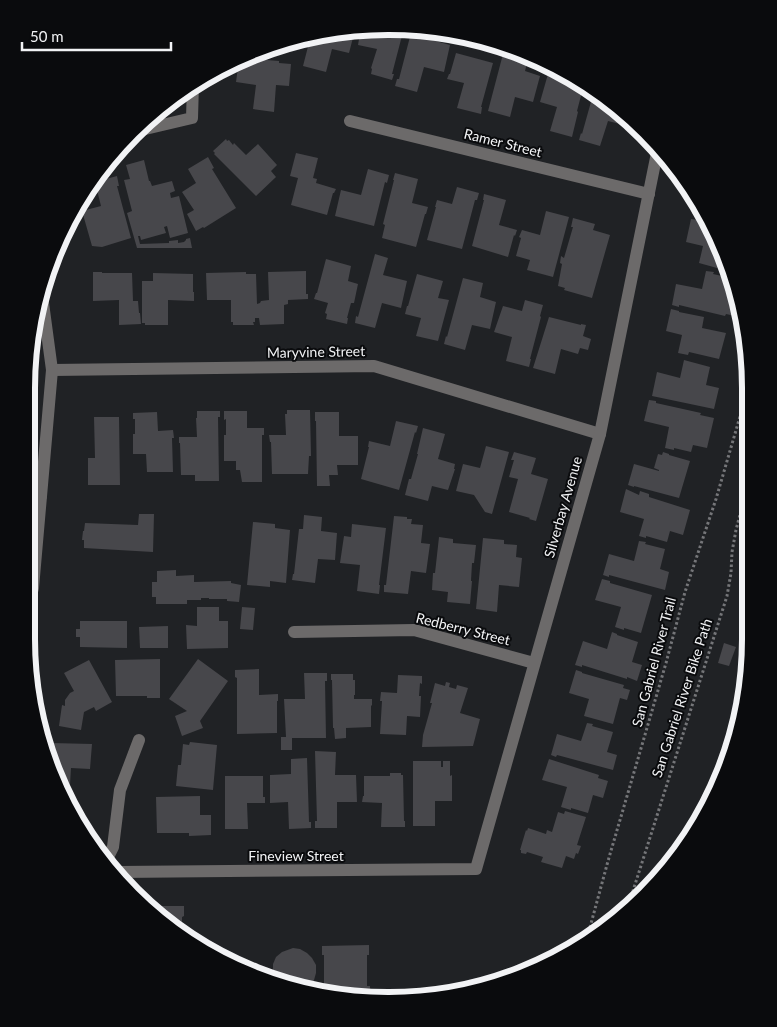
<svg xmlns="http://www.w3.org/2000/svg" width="777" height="1027" viewBox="0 0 777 1027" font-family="Lato,sans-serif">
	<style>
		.building { fill: #47474b }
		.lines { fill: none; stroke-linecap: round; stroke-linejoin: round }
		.path { stroke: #757679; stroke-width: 3; stroke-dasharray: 2.5 2.5; stroke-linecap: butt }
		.minor { stroke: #6c6a6a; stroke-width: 12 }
		.labels { text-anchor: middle; stroke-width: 4; stroke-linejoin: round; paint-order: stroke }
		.street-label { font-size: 14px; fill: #f2f3f5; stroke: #0a0b0d }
		.rim { fill: none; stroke: #f2f3f5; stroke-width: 6 }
	</style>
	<rect width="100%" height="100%" fill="#202225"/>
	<g class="building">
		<path d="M388,26L404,28L392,74H394L392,80L371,74L372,69L371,68L377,49L358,45L359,39H361L364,29Z"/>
		<path d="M412,29L435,31L432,40L450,45L444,72L424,67L417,92L395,86L397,79H399Z"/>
		<path d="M355,30L349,53L332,49L326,72L303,66L311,35L318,33Z"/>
		<path d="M290,42L289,46H275Z"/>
		<path d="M275,46L274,54L255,52Z"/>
		<path d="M456,53L493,63L481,107H482L481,114L457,108L464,83L447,79L449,74H450Z"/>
		<path d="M503,54L515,57L514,60L527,63L525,71L540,76L533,102L515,97L510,117L488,111Z"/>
		<path d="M243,58L279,61V63L291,64L289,86L276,85L274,112L253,109L256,85L236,82L239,60Z"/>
		<path d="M548,74L556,75L555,78L567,81L568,76L584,84L577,111L578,112L572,137L550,131L557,107L540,102Z"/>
		<path d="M594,91L629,120L628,126L608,121L600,146L579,140L581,133L582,134Z"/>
		<path d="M226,139L227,141L229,140L233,145L234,143L246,155L258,144L277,165L271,171L276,177L256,196L214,154L215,153L213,151Z"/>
		<path d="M296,153L318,158L313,178L317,179L316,183L336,189L334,193H333L327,215L291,205L298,178L290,176Z"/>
		<path d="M208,157L214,168L212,169L236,208L204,228L203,227L196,231L187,214L194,210L182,192L196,183L188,169Z"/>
		<path d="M144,160L149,181H150L152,186L172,181L175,191L170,193L171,198L179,196L188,233L170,238L167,226L164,227L166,233L141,240L140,236H138L140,244L169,243V241L178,240V243L184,242L186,240V239L190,238L192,248H137L127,213L132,211L124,180L130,179L126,165Z"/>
		<path d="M368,169L389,175L387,183L385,182L374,226L335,216L341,190L361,195Z"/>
		<path d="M395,173L418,179L412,203L428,207L426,214H425L416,247L382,238L385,225L383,224L394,180H393Z"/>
		<path d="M117,176L119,186H117L131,238L102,247L92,246L82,211L101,206L95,182Z"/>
		<path d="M457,187L479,193L477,200H475L462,249L427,240L436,207H435L437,200L452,204Z"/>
		<path d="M484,194L506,200L499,225L517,230L515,236L514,235L508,257L472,246L484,200H483Z"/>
		<path d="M695,197L704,215L705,216L692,214Z"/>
		<path d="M546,211L569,217L553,277L527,270L530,260L516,256L521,238L519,237L522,230L540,235Z"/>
		<path d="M573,218L595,224L593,230L610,235L592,298L564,290L565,288L558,286L562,264L560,263L561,256L564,258L573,227H571Z"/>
		<path d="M691,219L698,220L697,222L709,224L723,250L728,269L718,267L717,268L699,263L703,246L686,242Z"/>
		<path d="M375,254L388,258L383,275L407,281L401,308L382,303L375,328L355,323L356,316L358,317Z"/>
		<path d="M326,259L351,266L348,281L358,284L354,303H351L347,318H348L347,324L326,319L327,314L325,313L328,303L314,299L316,293H317Z"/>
		<path d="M306,271V294H308V299L288,300V304L284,305V324L260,325L259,318H255V322H253L254,325H233V322H231V300H207L206,273L246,272V274H256L257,304L260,303L261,301L269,300L268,272Z"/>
		<path d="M706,271L714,272L713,274L731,278L732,283L731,290H734L738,305L735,316L726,314L725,316L679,305V307L672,305L676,284L702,289Z"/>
		<path d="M93,272H102V273H132L133,301H138L139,313H140L141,324L119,325V300L93,301Z"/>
		<path d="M153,273L193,274V292H194V301L168,300V325H145V323H142V281H153Z"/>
		<path d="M417,274L443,281L438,298L449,300L438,341L416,336L421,318L405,314L407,306H408Z"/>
		<path d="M463,278L483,283L480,297L496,302L490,329L472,325L465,350L444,344L446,336L447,337Z"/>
		<path d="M525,300L543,305L540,316L541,317L530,359H531L529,367L506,361L512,337L494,332L503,306L522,311Z"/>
		<path d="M671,309L679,311V312L704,317L702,328L726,333L719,359L689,352L688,355L678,353L682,335L666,331Z"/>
		<path d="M549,317L581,325V324L586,325L583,336L591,339L588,350L580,348L578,354L561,349L555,374L533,368Z"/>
		<path d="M684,360L710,367L706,385L719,388L714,409L652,396L657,372L680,378Z"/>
		<path d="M649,400L656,401V403L701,413L700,415L714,418L707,448L693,445L691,452L674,448V450L665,448L669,427L644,421Z"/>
		<path d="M287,410H310L311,456H309L308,474H272L271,442H270L269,435H286L285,414H287Z"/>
		<path d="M197,411H220V417H218L219,481H195V475H181L180,443H179V437H197L196,418H197Z"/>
		<path d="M224,411H247V428H264V435H262V482H242L240,470H236V461H224V435H226V419L224,420Z"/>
		<path d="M157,412L158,431L173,430L174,438H172L173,472H147L146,454H133V434H135V419H133V413Z"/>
		<path d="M315,412H339V436H358V465H337L338,475H329L330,486H317L316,421H315Z"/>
		<path d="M94,417H119L120,485H88V458H95Z"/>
		<path d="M396,421L418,426L416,433L415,432L399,490L361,479L369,447H368L369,441L390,446Z"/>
		<path d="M423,428L445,434L438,459L455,464L454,469H455L448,490L432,486L428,501L405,495L409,479H411L418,454H417Z"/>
		<path d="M486,446L509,452L492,514L485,512L474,495L456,491L463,464L480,468Z"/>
		<path d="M514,452L536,458L531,474L548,479L536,521L529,519L530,518L509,512L518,479L509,477L514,460H511Z"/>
		<path d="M663,452L669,454V455L690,461L679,498L634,486V487L628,485L634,464L659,471V470L654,468L658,454L662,455Z"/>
		<path d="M626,489L639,495L640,491L649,494V497L690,510L683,535L670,531L667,542L646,536V538L639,536L644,519L620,512Z"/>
		<path d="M139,514H154L153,552L84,548V540H82L83,531H84L85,523L138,525Z"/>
		<path d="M304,515L322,517L321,531L337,533L335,560L318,559L315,583L292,580L293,574H294L299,529H303Z"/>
		<path d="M394,516L407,517V519H412L411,524L423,525L421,543L430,544L426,573L411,571L408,594L384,592V585H386Z"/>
		<path d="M253,522L275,524V528L290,530L286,583L270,581V587L247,585Z"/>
		<path d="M352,524L386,528L379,585H380L379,594L357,591L360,565L340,563L344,536L351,537Z"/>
		<path d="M439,537L453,539V543L476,545L474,563H472L471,581H472L470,604L447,602L448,592L432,590L433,573H435Z"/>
		<path d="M483,538L504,540V544L517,545L516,557L522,558L519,587L499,585L497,612L476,609Z"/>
		<path d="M639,541L646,542L645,544L665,549L660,569L669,572L665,590L609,575V577L603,575L609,554L634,561Z"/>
		<path d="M176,570V576L194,575V582L231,581V583L241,585L239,602L227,601V599H209V598H201V600H187V604H156V597H152V582H157V571Z"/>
		<path d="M602,579L610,581V583L652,595L641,633L624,628V630L615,627L621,607L595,600Z"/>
		<path d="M197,607H219V621H228V648L187,649L186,625L197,626Z"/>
		<path d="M242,607L255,608L253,630L240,629Z"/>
		<path d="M80,621H127V648L80,647V637H76V629H80Z"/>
		<path d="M168,626V648H140L139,627Z"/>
		<path d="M612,632L617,634V635L638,642L632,662L642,665L637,681L627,677V679L582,665V667L575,665L583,641L607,649Z"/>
		<path d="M724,643L736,647L729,666L718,663Z"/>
		<path d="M160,659V698H147V696H116L115,660Z"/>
		<path d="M198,659L228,681L200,721L203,728L182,736L175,716L187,711L169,699Z"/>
		<path d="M89,660L112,702L96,711L94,707L84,712L81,730L59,726L62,705L65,706V700L70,693L74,691L64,673Z"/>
		<path d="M259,669V695L278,694V701H277V733L237,734V678L235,677V670Z"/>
		<path d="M576,670L582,672V673L624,685L623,688L630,690L627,700L620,698L613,724L584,716L589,699L569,693Z"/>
		<path d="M304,673H327V681H325L326,738H292V750H281V737H286L284,699H305Z"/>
		<path d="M331,674H353V680H355V695H354V699H372V705L371,706V727L346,728V738L335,739L334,728H333L332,680H331Z"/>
		<path d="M398,675L422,676V684L420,683L419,696H421L420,717L407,716L406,735L380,734L382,701H380L381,692L397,693Z"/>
		<path d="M446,682L450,683L449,687L456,689L457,685L468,688L460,713L480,719L473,746L422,747L423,735L432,703H430L435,683L445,686Z"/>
		<path d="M587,723L593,724L592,726L613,732L607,752L617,755L613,770L557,755L556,757L551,755L557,734L581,741Z"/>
		<path d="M190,742L217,745L213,790L176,786L178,765H181L183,744L189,745Z"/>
		<path d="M51,743L92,744L90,769L71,768L70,785H61L50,760Z"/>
		<path d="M315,751L336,752L335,775H356L357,802H337V828H315V821H317Z"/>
		<path d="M307,758L309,822H311V828L289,829L288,802L270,803V775L291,774V759Z"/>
		<path d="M549,759L599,775L598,778L608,781L603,798L593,795L588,813L571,808V810L561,807L567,787L542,780Z"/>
		<path d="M413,761H441V767H443V761H450V776L452,775V801H435V826H413Z"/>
		<path d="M390,773H401V775H403L404,821H405V827H381L382,803L362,802L363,796H364V776H390Z"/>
		<path d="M225,776H263V797H265V803H247L248,829H225Z"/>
		<path d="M64,794H67V798H76L77,822Z"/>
		<path d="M200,796V815H211V835L189,836V833H157L156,797Z"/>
		<path d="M565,811L586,817L577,845L581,846L578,854L576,853L574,859L566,856L562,868L541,862L543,857L527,852L526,854L521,853V850H520L526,830L527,831L528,828L546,834L547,830L552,832L558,812L564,814Z"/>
		<path d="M146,906H184V916L182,917V933L149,911Z"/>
		<path d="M369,945V955H367V986H370V994H323V986L324,987V955H322V946Z"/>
		<path d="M293,948L300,949L307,953L312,958L316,965V973L314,980L312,984L305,990L274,979L273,976V964L276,957L282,952Z"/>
	</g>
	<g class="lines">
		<g class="path">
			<path d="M621,914L632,894L727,596L731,573L732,552L736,530L748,484"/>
			<path d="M586,942L608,861L666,663L685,592L716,499L748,389"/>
		</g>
		<g class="minor">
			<path d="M350,121L649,194"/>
			<path d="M141,130L192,118L193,84"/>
			<path d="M52,370L374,366L600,434"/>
			<path d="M27,495L41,496"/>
			<path d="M26,612L33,588L52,370L41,288"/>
			<path d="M294,632L414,630L534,663"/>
			<path d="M107,859L113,847L120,790L139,740"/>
			<path d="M118,872L476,869L600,434L658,148"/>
		</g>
	</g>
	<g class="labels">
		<g class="street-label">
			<text transform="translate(503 143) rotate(14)" y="5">Ramer Street</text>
			<text transform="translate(316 352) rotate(-1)" y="5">Maryvine Street</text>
			<text transform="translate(563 507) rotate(-74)" y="5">Silverbay Avenue</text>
			<text transform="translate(463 629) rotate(14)" y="5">Redberry Street</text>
			<text transform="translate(654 662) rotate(-75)" y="5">San Gabriel River Trail</text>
			<text transform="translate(682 698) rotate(-72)" y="5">San Gabriel River Bike Path</text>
			<text x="296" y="861">Fineview Street</text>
		</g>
	</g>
	<path d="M0 0H777V1027H0ZM388 35H389A353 353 0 0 1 742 388V639A353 353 0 0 1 389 992H388A353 353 0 0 1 35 639V388A353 353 0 0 1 388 35Z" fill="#0a0b0d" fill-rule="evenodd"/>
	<path class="rim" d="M388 35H389A353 353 0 0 1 742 388V639A353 353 0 0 1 389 992H388A353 353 0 0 1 35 639V388A353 353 0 0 1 388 35Z"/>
	<path d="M22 42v8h149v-8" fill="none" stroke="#f2f3f5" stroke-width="2.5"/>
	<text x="30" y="42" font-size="15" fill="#f2f3f5" stroke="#0a0b0d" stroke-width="4" paint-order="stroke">50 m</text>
</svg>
